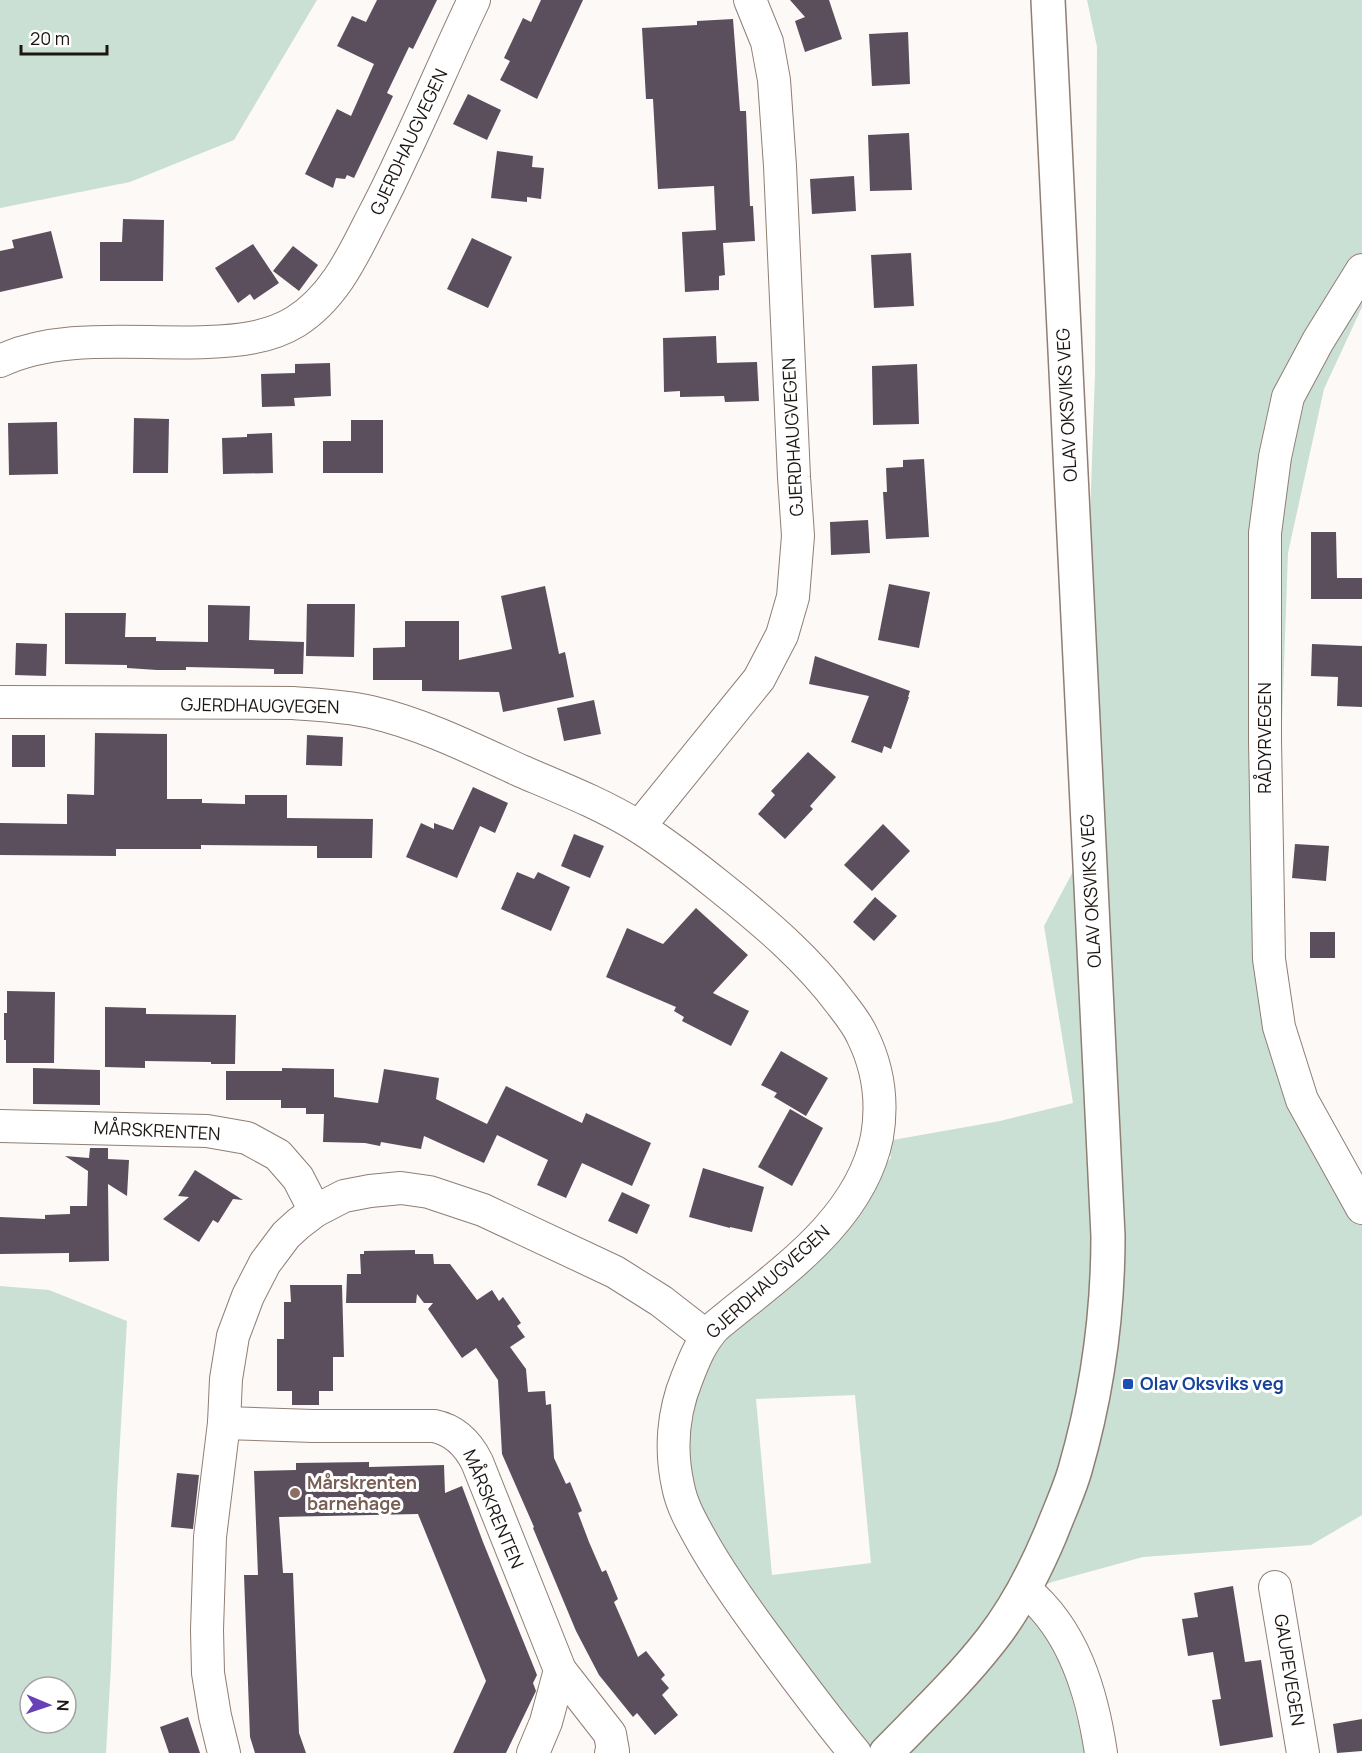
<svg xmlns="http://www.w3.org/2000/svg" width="1362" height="1753" viewBox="0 0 1362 1753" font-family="Manrope,sans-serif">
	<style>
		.green { fill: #cbe0d4; fill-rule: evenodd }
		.building { fill: #5b4f5d }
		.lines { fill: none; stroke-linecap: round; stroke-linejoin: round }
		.minor-casing { stroke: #8f7e74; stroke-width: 34 }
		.tertiary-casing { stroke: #8f7e74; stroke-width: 36 }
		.minor { stroke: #fff; stroke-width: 32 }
		.tertiary { stroke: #fff; stroke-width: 33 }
		.transit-dot { fill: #1a4fb4; stroke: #fff; stroke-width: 2 }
		.education-dot { fill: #8d6e63; stroke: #fff; stroke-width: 2 }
		.labels { text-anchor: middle; stroke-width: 6; stroke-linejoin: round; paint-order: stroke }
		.street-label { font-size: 18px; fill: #1c1612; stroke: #fff }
		.transit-label { font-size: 18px; font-weight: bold; fill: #164399; stroke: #fff; text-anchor: start }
		.education-label { font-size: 18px; font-weight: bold; fill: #785e54; stroke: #fff; text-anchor: start }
	</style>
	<rect width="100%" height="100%" fill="#fdf9f7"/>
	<g class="green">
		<path d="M0,0H317L234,140L130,182L0,208Z"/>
		<path d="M1087,0H1362V307L1324,389L1288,553L1282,721L1280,1057L1362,1223V1515L1311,1545L1143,1557L1052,1582L1043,1586L1086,1753H852L746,1623L665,1445L670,1389L804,1256L891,1158L887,1141L1000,1121L1073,1103L1044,926L1078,862L1095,374L1097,47ZM855,1395L871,1563L772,1575L756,1399Z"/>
		<path d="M0,1286L49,1290L127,1321L117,1493L111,1666L106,1753H0ZM30,1687H66V1723H30Z"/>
	</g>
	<g class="building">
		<path d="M377,0H437L413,49L409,47L387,93L393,96L354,178L347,175L345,179L336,178L333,188L305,174L337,109L351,116L374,64L337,46L352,16L366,22Z"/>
		<path d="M541,0H583L537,99L500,80L510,61L504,58L523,18L531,22Z"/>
		<path d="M790,0H829L842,39L805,52L795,21L805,17Z"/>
		<path d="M733,19L740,111H746L750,206H753L755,241L723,243L725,275L719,276V290L685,292L682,232L716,230L714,186L658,189L653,99H646L642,28L697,25V21Z"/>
		<path d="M908,32L910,84L872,86L869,34Z"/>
		<path d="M468,94L501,110L487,140L453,124Z"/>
		<path d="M909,133L912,190L870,191L868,135Z"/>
		<path d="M497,151L533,156L532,167L544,168L541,199L527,197V202L491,198Z"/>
		<path d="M854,176L856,211L812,214L810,179Z"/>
		<path d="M123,219L164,220L163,281H100V242H122Z"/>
		<path d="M51,231L63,278L0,292V251L14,248L12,240Z"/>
		<path d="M472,238L512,257L488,308L447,289Z"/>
		<path d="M253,244L279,283L254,300L250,294L238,303L215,268Z"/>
		<path d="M293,246L318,265L299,291L273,271Z"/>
		<path d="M911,253L914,306L874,308L871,255Z"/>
		<path d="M716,336L717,363L757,362L759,401L725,402L724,396L680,397V391L664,392L663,338Z"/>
		<path d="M330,363L331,396L294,398L295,406L262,407L261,374L295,373V364Z"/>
		<path d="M917,364L919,424L873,425L872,366Z"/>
		<path d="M134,418L169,419L168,473H133Z"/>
		<path d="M351,420H383V473H323V441H351Z"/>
		<path d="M57,422L58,474L9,475L8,423Z"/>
		<path d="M272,433L273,473L223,474L222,438L247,437V434Z"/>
		<path d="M924,459L929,537L886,539L883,492H887L886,468L903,467V460Z"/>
		<path d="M868,520L870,553L831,555L830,522Z"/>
		<path d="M1311,532H1336L1337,578H1362V599H1311Z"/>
		<path d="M889,584L930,592L919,648L878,640Z"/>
		<path d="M545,586L559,654L565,652L574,697L503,712L499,692L422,691V680H373V648L405,647V621H459V660L512,649L501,596Z"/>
		<path d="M307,604H355L354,657L306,656Z"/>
		<path d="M208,605L250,606L249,640L304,642L303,674H274V669L186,667V670H157L127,668V665L65,664V613H126L125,637H156V641L208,642Z"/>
		<path d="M16,643L47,644L46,676L15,675Z"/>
		<path d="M1312,644L1362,646V707L1337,706L1338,677L1311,676Z"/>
		<path d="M815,656L910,691L908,697H909L891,749L884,746L882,753L851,742L869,696L809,684Z"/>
		<path d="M594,700L601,734L564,741L557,708Z"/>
		<path d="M95,733L167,734V799H202V803L245,804V795H287V818L373,819L372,858H317V846L201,845V849H116V856L0,855V823L67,824V794L94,795Z"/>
		<rect x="12" y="735" width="33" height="32"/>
		<path d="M307,735L343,737L342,766L306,765Z"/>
		<path d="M808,752L836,777L810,806L813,809L785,839L758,814L775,795L771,791Z"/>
		<path d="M473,787L508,803L495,833L480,826L457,878L406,857L421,823L434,829V823L453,830Z"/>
		<path d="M883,824L910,851L872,891L844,865Z"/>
		<path d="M574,834L604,846L590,878L561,866Z"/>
		<path d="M1295,844L1329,846L1326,881L1292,878Z"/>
		<path d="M517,872L534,879L538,872L570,887L551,931L501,909Z"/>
		<path d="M875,897L897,916L874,941L853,922Z"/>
		<path d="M696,908L748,955L713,993L749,1011L731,1046L682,1021L684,1017L674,1011L676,1007L606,977L627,928L663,944Z"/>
		<rect x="1310" y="932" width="25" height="26"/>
		<path d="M7,991L55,992L54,1063H6V1040H4V1013H7Z"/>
		<path d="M105,1007L146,1008V1014L236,1015L235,1064H211V1062L145,1061V1068L105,1067Z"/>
		<path d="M781,1051L828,1078L806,1116L774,1097L777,1093L761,1085Z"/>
		<path d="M33,1068L100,1070V1105L33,1104Z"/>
		<path d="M282,1068L334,1069V1097L378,1103L384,1069L439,1078L436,1099L487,1124L506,1086L582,1123L586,1113L651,1143L632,1186L582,1163L566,1198L537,1185L548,1160L497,1135L484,1163L424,1136L421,1149L381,1142L380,1146L365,1143L323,1142L324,1114H306V1108H281V1100H226V1071H282Z"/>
		<path d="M790,1109L823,1128L792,1186L758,1167Z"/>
		<path d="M90,1148H108V1159L129,1160L127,1196L108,1184L109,1261L69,1262V1253L0,1254V1217L45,1219V1215L70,1214V1206H87L88,1171L65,1156L89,1158Z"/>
		<path d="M703,1168L764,1187L752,1232L730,1227V1228L689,1217Z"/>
		<path d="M195,1170L243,1200L233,1199L218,1223L213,1220L199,1242L163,1219L189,1197L178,1196Z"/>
		<path d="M622,1192L650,1205L637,1234L608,1221Z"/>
		<path d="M415,1250V1254H433L434,1264H450L477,1300L492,1290L499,1301L503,1297L521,1323L517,1326L525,1337L510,1347L526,1369L528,1392L545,1391L546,1405L551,1404L554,1458L566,1484L570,1482L582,1511L578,1513L589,1542L602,1572L606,1570L618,1599L614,1602L638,1657L646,1651L665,1675L661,1679L669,1688L662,1695L678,1715L655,1735L637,1713L633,1717L599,1675L576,1631L533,1528L534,1527L502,1454L498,1380L476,1348L462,1358L428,1309L433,1303H424L417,1294L416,1303H346L347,1274H361L360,1254H364V1251Z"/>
		<path d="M290,1285H342L344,1357H333V1391H319V1405H292V1391H277V1339H284V1302H291Z"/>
		<path d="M369,1462V1467L444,1465L445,1493L462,1486L483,1542L537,1675L533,1683L536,1691L506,1753H453L486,1681L418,1514L279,1517L283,1573H293L299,1733L306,1753H255L250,1737L244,1575H258L254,1471L296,1470V1463Z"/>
		<path d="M177,1473L199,1475L193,1529L171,1527Z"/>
		<path d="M1233,1586L1245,1662L1261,1660L1273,1737L1220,1746L1212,1700L1221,1699L1213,1652L1188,1656L1182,1619L1198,1617L1194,1593Z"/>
		<path d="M188,1717L200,1753H169L160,1727Z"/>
		<path d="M1362,1719V1751L1337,1753L1333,1724Z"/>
	</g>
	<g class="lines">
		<g class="minor-casing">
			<g id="minor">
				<path d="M1362,270L1318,341L1288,397L1275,457L1265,533V740L1269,959L1279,1027L1302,1100L1362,1208"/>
				<path d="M0,361C61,332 141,345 207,342C236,341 269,338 295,322C332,299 351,260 370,222C381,201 392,179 402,157C427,105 449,52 474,0"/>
				<path d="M0,702L293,703C319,705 346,706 371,712C423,724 473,749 521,771C561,788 602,804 639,827C667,845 693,865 719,886C763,921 808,959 842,1005C849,1014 857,1024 862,1035C878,1067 883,1102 877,1137C860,1222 777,1275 715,1327C701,1342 694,1360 687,1378C673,1412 670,1450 678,1486C682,1507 693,1525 703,1543C723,1578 746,1610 769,1641C797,1679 825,1717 855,1753"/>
				<path d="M639,827L759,679L782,635L793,597L798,536L794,477L780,166L774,80L767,42L750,0"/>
				<path d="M0,1126L207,1131L247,1138L278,1155L298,1178L315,1211"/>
				<path d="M224,1423L313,1426H434C454,1430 468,1444 477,1462L560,1670L546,1722L533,1753"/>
				<path d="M1275,1587L1303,1753"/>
				<path d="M1025,1590C1074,1630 1092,1693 1101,1753"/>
				<path d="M560,1670L610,1734L613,1751L611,1753"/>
				<path d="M224,1753L215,1716L208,1673L207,1630L210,1537L224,1423L226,1379L233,1336L248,1296L265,1263L286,1235L298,1224L315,1211L344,1196L370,1191L401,1188L429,1192L483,1210L615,1272L661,1301L706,1336"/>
			</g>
		</g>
		<g class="tertiary-casing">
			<path id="tertiary" d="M886,1753C922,1716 960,1680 991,1640C1017,1607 1035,1571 1051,1533C1059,1512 1069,1491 1075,1470C1097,1394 1108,1315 1108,1236L1048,0"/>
		</g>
		<use href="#minor" class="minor"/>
		<use href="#tertiary" class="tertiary"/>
	</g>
	<rect class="transit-dot" x="1122" y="1378" width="12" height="12" rx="3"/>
	<circle class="education-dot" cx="295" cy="1493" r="6"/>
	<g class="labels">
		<g class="street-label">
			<text transform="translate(409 142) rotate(-65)" y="6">GJERDHAUGVEGEN</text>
			<text transform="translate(1067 405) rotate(-93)" y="6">OLAV OKSVIKS VEG</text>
			<text transform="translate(793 437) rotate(-93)" y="6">GJERDHAUGVEGEN</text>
			<text transform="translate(260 706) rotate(1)" y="6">GJERDHAUGVEGEN</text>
			<text transform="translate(1265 738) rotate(-90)" y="6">RÅDYRVEGEN</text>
			<text transform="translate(1091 891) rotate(-93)" y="6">OLAV OKSVIKS VEG</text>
			<text transform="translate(157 1131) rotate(3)" y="6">MÅRSKRENTEN</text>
			<text transform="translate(768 1282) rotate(-42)" y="6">GJERDHAUGVEGEN</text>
			<text transform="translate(493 1509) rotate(67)" y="6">MÅRSKRENTEN</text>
			<text transform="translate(1289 1670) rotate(81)" y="6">GAUPEVEGEN</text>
		</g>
		<g class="transit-label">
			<text x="1140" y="1390">Olav Oksviks veg</text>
		</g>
		<g class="education-label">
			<text x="307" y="1489">Mårskrenten<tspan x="307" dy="21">barnehage</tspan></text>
		</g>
	</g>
	<g transform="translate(48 1705) rotate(92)"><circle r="28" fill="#ffffff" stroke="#a4a2a0" stroke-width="1.5"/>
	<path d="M0-4.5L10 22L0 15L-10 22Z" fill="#6840b8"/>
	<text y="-9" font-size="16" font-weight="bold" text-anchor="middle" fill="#1c1612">N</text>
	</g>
	<path d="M21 45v9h86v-9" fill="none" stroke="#1c1612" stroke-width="3"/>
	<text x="30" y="45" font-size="18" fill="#1c1612" stroke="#ffffff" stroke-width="4.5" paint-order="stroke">20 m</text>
</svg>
